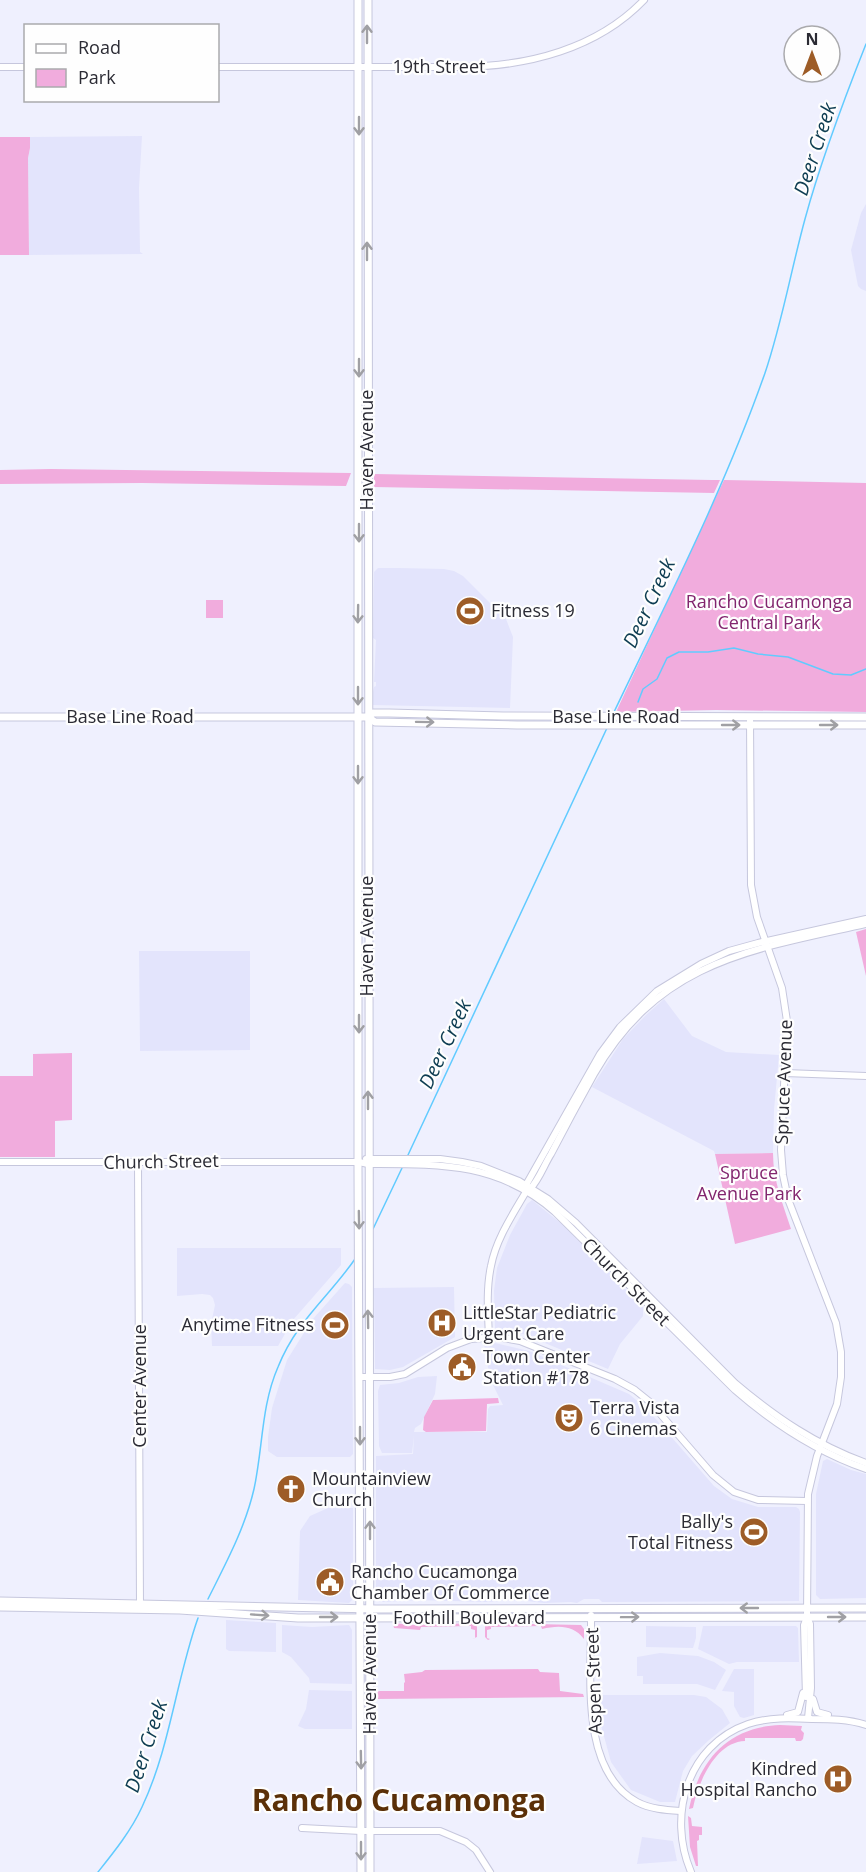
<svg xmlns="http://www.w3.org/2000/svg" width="866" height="1872" viewBox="0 0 866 1872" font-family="'Open Sans',sans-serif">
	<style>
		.built { fill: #e3e4fc }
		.green { fill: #f1acdd }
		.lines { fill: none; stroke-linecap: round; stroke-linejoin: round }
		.stream { stroke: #61cbff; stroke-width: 1.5 }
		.secondary-casing { stroke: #c6c7dd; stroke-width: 8 }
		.primary-casing { stroke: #c6c7dd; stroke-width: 9 }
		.secondary { stroke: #fff; stroke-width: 6 }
		.primary { stroke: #fff; stroke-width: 7 }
		.oneway { stroke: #a0a0a4 }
		.labels { text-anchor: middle; stroke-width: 4.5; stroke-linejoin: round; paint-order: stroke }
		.street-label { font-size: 18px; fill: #2b2b34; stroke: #fefefe }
		.park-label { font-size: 18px; fill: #82256e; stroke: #fefefe }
		.poi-label { font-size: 18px; fill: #2b2b34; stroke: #fefefe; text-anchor: start }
		.water-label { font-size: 20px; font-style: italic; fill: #0e3d52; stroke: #fefefe }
		.town-label { font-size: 30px; font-weight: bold; fill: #5b3008; stroke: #fefefe }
	</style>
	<rect width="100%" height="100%" fill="#eff0fe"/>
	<g class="built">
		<path d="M142,136L139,188L140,252L143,254L29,255L28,158L30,148V137Z"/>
		<path d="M866,204V291L861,289L858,286L851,250L861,213Z"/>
		<path d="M399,568L444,569L454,571L463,576L506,619L513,637L510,708L373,705L372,697L374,687L376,686V682H374L376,640L373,638L374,572L378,568Z"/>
		<path d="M139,951H250V1050L140,1051Z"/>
		<path d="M664,999L692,1036L726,1052L779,1055L774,1110L773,1153L715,1154L714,1151L592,1087L623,1039L646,1015Z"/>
		<path d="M532,1200L563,1225L643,1307V1316L620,1344L608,1369L523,1334L495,1329L494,1291L497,1268L510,1235L527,1204Z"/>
		<path d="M177,1248H341V1265L293,1320L278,1346H212L211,1324L215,1305L213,1298L210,1295L202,1294L177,1296Z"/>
		<path d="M345,1283L349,1284L352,1287L353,1454L350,1457H277L268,1451V1437L272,1408L287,1360L312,1320Z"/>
		<path d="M454,1287L455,1337L403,1367L390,1370L375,1369L374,1288Z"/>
		<path d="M495,1343L529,1351L629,1394L647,1409L714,1486L732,1499L758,1507H796L799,1509L800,1512L799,1601L602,1602L599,1599H584L577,1603L571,1602L544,1603L519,1600L485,1602L419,1600L383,1602L376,1597V1456L413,1454L414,1436L412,1453H382L379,1446L378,1391L380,1385L399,1383L418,1377L437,1376L435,1394L421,1424L415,1428L414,1432H487L488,1409L490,1406L503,1405L490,1379L484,1344Z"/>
		<path d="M827,1459L851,1470L866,1474V1598L820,1599L816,1595V1494L823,1461Z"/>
		<path d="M328,1508H353V1599L349,1603L298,1600L300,1531L310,1516Z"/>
		<path d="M226,1620L276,1623V1652L229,1651L226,1649Z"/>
		<path d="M282,1625L312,1627L349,1625L352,1630V1684L310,1683L309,1678L291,1657L282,1652Z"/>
		<path d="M646,1626L696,1627V1638L693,1648L646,1647Z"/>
		<path d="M703,1626H796L798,1628L799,1662H737L729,1664L698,1649Z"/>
		<path d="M660,1653L698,1656L714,1662L726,1670L715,1690L697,1684H643V1676H637V1657Z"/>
		<path d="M734,1669H754V1715L744,1718L740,1717L734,1706V1692L722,1691Z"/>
		<path d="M309,1690L352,1691V1729H305L298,1726L306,1709Z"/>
		<path d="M603,1695H694L706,1697L722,1709L730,1723L709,1740L692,1756L683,1771L675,1802H660L631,1790L611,1762L599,1718V1698Z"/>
		<path d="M642,1837L673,1841L677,1861L637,1864Z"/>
	</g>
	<g class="green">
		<path d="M0,137H30V148L28,158L29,255H0Z"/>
		<path d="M51,469L351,473L346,486L142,483L0,484V470Z"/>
		<path d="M374,474L712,480H720L714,493L374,487Z"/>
		<path d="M724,480L866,483V712L716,710L616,712Z"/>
		<rect x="206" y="600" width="17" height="18"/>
		<path d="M866,929V976L856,932Z"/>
		<path d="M72,1053V1120L55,1121V1157H0V1076H33V1054Z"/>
		<path d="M773,1153C773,1181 783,1204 791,1229L735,1244L715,1154Z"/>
		<path d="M498,1398L499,1403L487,1404L486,1431L426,1432L423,1430L424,1417L433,1400Z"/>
		<path d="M393,1623L415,1625L477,1623V1637L472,1639L475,1638V1630L471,1629V1626L421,1627L420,1630L394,1628Z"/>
		<path d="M485,1623L581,1625L584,1629V1639C574,1625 558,1625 542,1629L541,1626L491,1627V1629L487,1630V1638L490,1639L488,1640L485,1637Z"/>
		<path d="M538,1669L540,1672L559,1673L560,1691L583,1694L584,1697L376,1699V1693L379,1691H404V1683L405,1682L404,1674L422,1672L425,1670Z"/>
		<path d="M780,1725L802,1726L801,1730L804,1733L803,1739L801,1741H796L795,1738H745V1741C715,1742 698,1783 693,1808L689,1809C699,1760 728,1727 780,1725Z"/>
		<path d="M688,1816L691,1818L692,1826L702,1827V1835H699V1840L697,1841L698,1866H696L690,1847Z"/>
	</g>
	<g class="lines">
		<g class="stream">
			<path d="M638,702L643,689L657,679L667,658L679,652H708L734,648L758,654L788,657L833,674L851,675L866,669"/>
			<path d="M614,712C667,601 724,490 765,373C782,323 791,270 805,219C821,160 843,102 866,44"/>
			<path d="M408,1155L607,728"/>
			<path d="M373,1229L402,1168"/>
			<path d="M208,1599C226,1563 245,1528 254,1489C263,1448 261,1406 278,1367C297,1320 328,1298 355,1259"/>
			<path d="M98,1872C114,1852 131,1831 142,1807C170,1748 176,1680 198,1618"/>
		</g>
		<g class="secondary-casing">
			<g id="secondary">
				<path d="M0,67H26"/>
				<path d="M218,67H463C528,66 597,49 644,0"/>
				<path d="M750,717L751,885L757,917L782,988L787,1021L781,1150L783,1175L788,1199L836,1323L841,1352V1377L837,1404L817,1456L808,1494L807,1617L810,1624L811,1688L808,1718"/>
				<path d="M785,1073L866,1076"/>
				<path d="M366,1159H440L462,1162L481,1166L519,1181L548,1199L576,1223L735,1383C775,1417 816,1445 866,1463"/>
				<path d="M0,1162H359L368,1164C440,1164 498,1162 555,1212L735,1390C774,1424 817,1452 866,1469"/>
				<path d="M138,1163L140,1607"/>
				<path d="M530,1189C539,1180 544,1165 551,1154C565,1127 579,1101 594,1074C659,961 750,950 866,924"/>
				<path d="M489,1337C488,1314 486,1289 491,1266C496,1239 513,1214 527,1190L526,1185L600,1054L620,1027L657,991L701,964L729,951L758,943L866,919"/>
				<path d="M359,1377H390L405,1374L447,1348L471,1339L497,1337L520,1341L615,1379L635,1390L650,1402L713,1475L734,1492L758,1500L807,1501"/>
				<path d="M591,1615C592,1671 578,1770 637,1802C650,1809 666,1810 681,1811"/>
				<path d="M806,1697L804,1625L807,1617"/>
				<path d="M813,1699L817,1712L828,1715"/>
				<path d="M787,1715L798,1712L803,1693"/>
				<path d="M302,1828L361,1831H440L466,1842L476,1850L490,1872"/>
				<path d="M691,1872C667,1816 687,1745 748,1724C769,1717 791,1718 812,1719C830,1719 848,1719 866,1725"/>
			</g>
		</g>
		<g class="primary-casing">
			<g id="primary">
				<path d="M358,0V1169L361,1872"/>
				<path d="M368,0L370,1872"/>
				<path d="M0,717H368L375,722L517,725H866"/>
				<path d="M368,717L373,713H389L503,716L866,717"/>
				<path d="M0,1601L376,1609L866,1608"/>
				<path d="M0,1607L180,1610L298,1618L866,1617"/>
			</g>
		</g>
		<use href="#secondary" class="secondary"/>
		<use href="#primary" class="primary"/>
	</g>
	<defs><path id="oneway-shaft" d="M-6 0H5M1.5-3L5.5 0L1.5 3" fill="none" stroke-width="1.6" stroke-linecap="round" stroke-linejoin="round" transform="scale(1.5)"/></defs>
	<g class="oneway">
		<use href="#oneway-shaft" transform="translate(367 34) rotate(-90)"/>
		<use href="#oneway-shaft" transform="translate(359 126) rotate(90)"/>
		<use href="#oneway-shaft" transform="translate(367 251) rotate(-90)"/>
		<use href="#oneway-shaft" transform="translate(359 368) rotate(90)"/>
		<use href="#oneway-shaft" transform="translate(359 533) rotate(90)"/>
		<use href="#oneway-shaft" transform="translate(358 614) rotate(91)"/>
		<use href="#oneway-shaft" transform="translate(358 696) rotate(90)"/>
		<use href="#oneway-shaft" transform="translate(425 722) rotate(1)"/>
		<use href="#oneway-shaft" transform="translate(731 725)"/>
		<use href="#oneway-shaft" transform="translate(829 725)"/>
		<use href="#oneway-shaft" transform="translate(358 775) rotate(90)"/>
		<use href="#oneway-shaft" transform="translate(359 1024) rotate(90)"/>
		<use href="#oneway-shaft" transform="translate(368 1100) rotate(-90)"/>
		<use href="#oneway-shaft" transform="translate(359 1220) rotate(89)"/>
		<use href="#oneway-shaft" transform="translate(368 1319) rotate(-91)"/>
		<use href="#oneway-shaft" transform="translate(360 1436) rotate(90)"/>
		<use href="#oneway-shaft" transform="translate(370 1530) rotate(-90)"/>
		<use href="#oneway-shaft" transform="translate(749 1608) rotate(180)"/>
		<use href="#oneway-shaft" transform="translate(260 1615) rotate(4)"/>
		<use href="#oneway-shaft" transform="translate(329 1617)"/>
		<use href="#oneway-shaft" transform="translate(630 1617) rotate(-1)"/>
		<use href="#oneway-shaft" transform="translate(837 1617)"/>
		<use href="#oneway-shaft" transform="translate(361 1760) rotate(89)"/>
		<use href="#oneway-shaft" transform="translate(361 1851) rotate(90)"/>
	</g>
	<defs>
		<g id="stadium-disc" transform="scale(1.5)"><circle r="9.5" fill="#9d5c27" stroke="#fefefe"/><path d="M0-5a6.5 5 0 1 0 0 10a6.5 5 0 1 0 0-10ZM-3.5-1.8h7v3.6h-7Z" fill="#fff"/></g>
		<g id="hospital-disc" transform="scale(1.5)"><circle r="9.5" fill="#9d5c27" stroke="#fefefe"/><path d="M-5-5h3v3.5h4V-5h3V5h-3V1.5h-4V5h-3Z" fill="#fff"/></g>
		<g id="civic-disc" transform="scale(1.5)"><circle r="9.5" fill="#9d5c27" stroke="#fefefe"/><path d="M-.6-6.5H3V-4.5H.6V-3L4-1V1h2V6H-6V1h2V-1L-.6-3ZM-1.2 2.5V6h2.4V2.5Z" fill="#fff"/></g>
		<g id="theatre-disc" transform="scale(1.5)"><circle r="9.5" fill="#9d5c27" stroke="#fefefe"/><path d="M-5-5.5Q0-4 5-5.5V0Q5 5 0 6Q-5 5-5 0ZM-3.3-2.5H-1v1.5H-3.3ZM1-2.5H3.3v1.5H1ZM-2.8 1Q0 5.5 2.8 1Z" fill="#fff"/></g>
		<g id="church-disc" transform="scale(1.5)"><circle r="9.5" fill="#9d5c27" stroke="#fefefe"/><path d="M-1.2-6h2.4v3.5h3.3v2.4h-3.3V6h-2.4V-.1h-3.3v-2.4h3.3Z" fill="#fff"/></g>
	</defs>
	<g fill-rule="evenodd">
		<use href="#stadium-disc" x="470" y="611"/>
		<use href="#hospital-disc" x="442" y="1323"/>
		<use href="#stadium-disc" x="335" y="1325"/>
		<use href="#civic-disc" x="462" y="1367"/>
		<use href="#theatre-disc" x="569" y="1418"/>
		<use href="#church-disc" x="291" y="1489"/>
		<use href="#stadium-disc" x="754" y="1532"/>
		<use href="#civic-disc" x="330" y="1582"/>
		<use href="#hospital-disc" x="838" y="1779"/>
	</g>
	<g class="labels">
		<g class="street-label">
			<text x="439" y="73">19th Street</text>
			<text transform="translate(367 450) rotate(-90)" y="6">Haven Avenue</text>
			<text x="130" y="723">Base Line Road</text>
			<text x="616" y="723">Base Line Road</text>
			<text transform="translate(367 936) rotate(-90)" y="6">Haven Avenue</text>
			<text transform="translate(784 1082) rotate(-88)" y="6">Spruce Avenue</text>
			<text transform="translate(161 1162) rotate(-1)" y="6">Church Street</text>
			<text transform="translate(626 1282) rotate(45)" y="6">Church Street</text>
			<text transform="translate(140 1386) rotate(-90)" y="6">Center Avenue</text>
			<text x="469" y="1624">Foothill Boulevard</text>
			<text transform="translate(370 1674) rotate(-90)" y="6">Haven Avenue</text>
			<text transform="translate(594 1681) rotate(-92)" y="6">Aspen Street</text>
		</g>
		<g class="park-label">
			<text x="769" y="608">Rancho Cucamonga<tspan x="769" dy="21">Central Park</tspan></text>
			<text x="749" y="1179">Spruce<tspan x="749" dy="21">Avenue Park</tspan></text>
		</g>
		<g class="poi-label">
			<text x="491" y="617">Fitness 19</text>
			<text x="463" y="1319">LittleStar Pediatric<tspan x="463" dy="21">Urgent Care</tspan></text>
			<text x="314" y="1331" text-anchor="end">Anytime Fitness</text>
			<text x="483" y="1363">Town Center<tspan x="483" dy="21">Station #178</tspan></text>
			<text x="590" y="1414">Terra Vista<tspan x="590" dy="21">6 Cinemas</tspan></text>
			<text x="312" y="1485">Mountainview<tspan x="312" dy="21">Church</tspan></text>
			<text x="733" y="1528" text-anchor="end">Bally's<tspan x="733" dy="21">Total Fitness</tspan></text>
			<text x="351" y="1578">Rancho Cucamonga<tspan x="351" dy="21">Chamber Of Commerce</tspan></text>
			<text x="817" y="1775" text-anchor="end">Kindred<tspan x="817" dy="21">Hospital Rancho</tspan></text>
		</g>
		<g class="water-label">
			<text transform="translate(815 149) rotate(-72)" y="7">Deer Creek</text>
			<text transform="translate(649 603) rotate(-65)" y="7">Deer Creek</text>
			<text transform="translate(445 1044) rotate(-65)" y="7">Deer Creek</text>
			<text transform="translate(146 1746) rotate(-72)" y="7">Deer Creek</text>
		</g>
		<g class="town-label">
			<text x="399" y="1811">Rancho Cucamonga</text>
		</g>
	</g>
	<rect x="24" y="24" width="195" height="78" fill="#fefefe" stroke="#aaaaad" stroke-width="1.5"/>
	<rect x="36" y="44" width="30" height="9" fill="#ffffff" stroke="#aaaaad" stroke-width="1.5"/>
	<text x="78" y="54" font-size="18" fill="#2b2b34">Road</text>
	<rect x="36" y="69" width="30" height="18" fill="#f1acdd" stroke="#aaaaad" stroke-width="1.5"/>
	<text x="78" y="84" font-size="18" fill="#2b2b34">Park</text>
	<g transform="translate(812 54)"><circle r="28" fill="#fefefe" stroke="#aaaaad" stroke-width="1.5"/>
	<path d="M0-4.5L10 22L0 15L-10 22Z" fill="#9d5c27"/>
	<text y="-9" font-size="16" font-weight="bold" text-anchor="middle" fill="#2b2b34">N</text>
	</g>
</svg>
